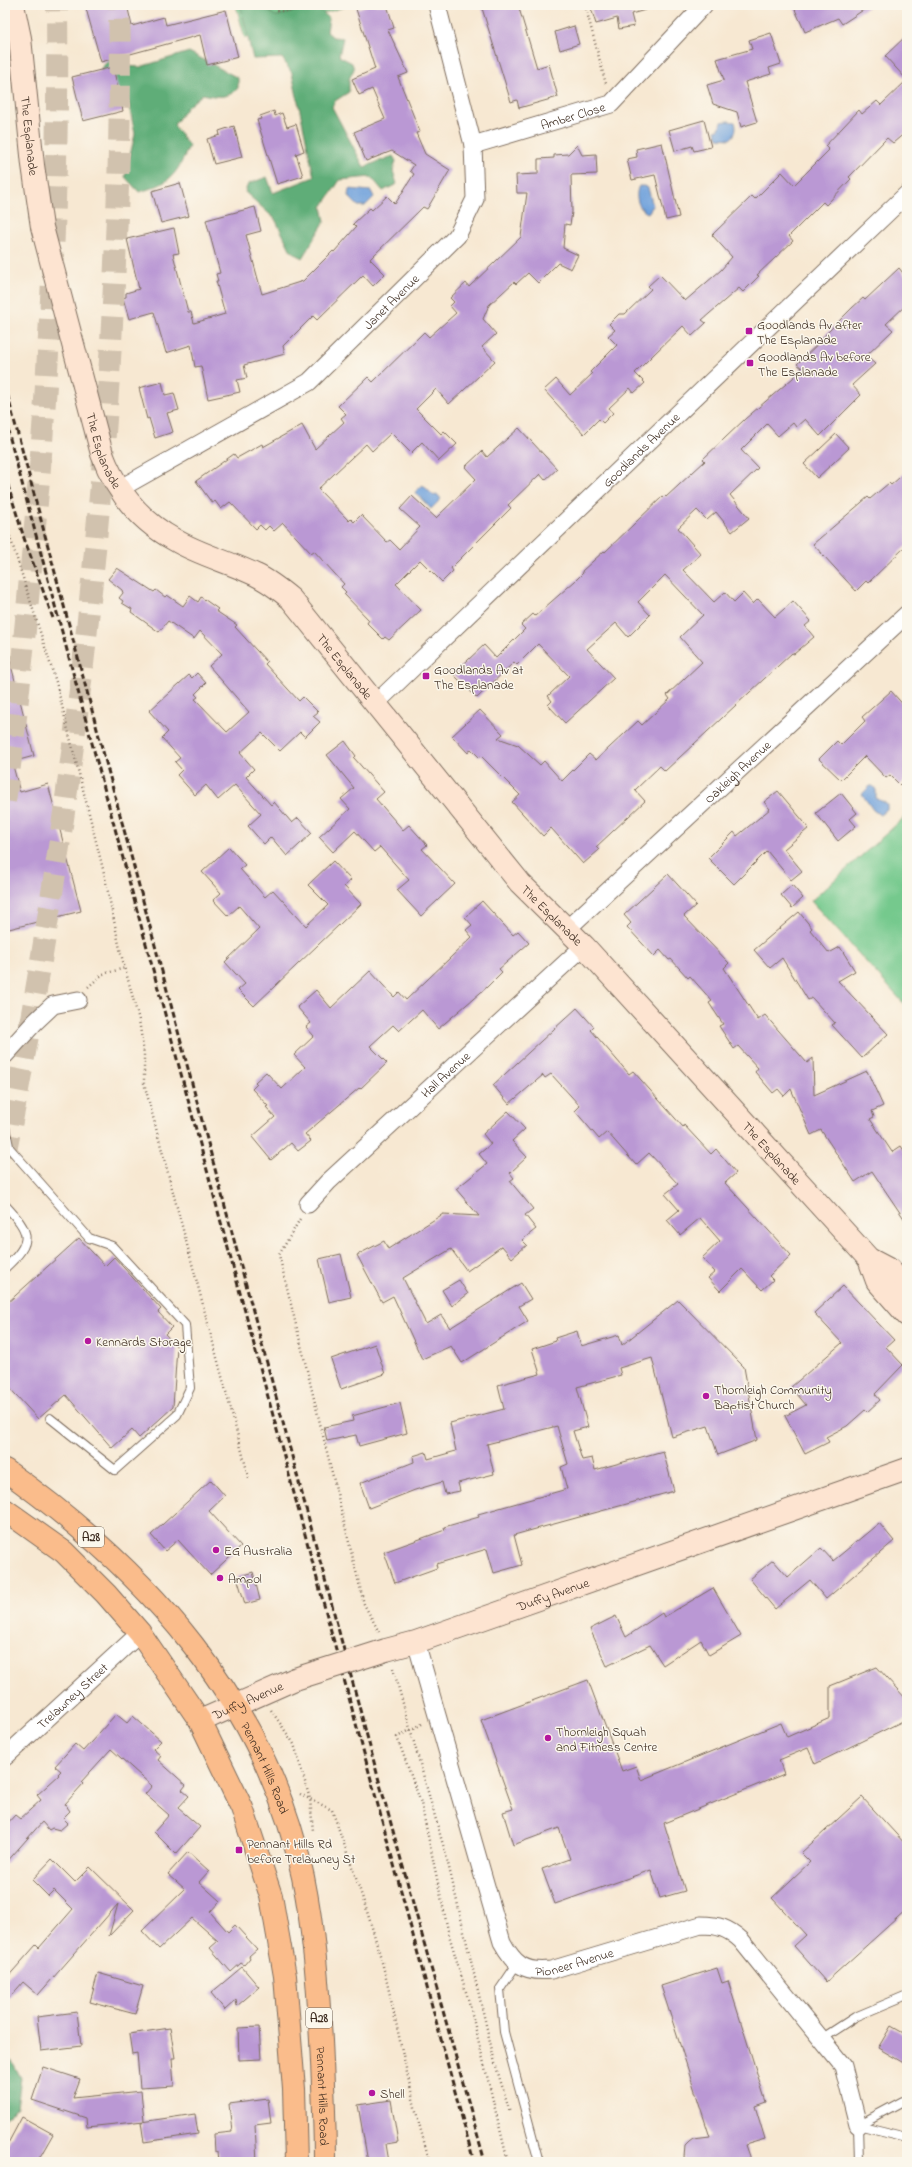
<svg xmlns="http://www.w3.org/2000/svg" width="912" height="2167" viewBox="0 0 912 2167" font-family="'Indie Flower',sans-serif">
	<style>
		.green { fill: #74c98d; stroke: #587a56 }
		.forest { fill: #5fad78; stroke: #4d6c4b }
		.water { fill: #71a2dc; stroke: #56667d }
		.building { fill: #ba98d4 }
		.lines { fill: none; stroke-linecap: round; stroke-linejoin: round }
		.highway-tunnel { stroke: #d1c2ae; stroke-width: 22; stroke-dasharray: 22 11; stroke-linecap: butt }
		.lane-casing { stroke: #7d6c5d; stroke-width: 10 }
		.street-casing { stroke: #7d6c5d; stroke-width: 19 }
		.secondary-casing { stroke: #7d6c5d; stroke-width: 24 }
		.highway-casing { stroke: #7d6c5d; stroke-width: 24 }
		.path { stroke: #7d6c5d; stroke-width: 2.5; stroke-dasharray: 1 3; stroke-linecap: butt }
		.lane { stroke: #fff; stroke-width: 8 }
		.street { stroke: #fff; stroke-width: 17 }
		.secondary { stroke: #fde4d1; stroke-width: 22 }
		.highway { stroke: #fabc8b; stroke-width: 22 }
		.rail { stroke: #3b2a1e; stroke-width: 3; stroke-dasharray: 6 3; stroke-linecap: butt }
		.secondary-bridge-casing { stroke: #7d6c5d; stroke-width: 24; stroke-linecap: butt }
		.secondary-bridge { stroke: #fde4d1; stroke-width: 22 }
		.poi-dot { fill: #b5179e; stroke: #fbf7ec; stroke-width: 1.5 }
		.labels { text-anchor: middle; stroke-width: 3; stroke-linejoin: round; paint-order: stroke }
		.shield { fill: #fbf7ec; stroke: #75685c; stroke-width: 1 }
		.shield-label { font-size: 12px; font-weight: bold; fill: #3b2a1e }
		.street-label { font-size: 13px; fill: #3b2a1e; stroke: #fbf7ec }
		.poi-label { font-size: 13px; fill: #3b2a1e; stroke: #fbf7ec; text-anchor: start }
	</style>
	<rect width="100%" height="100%" fill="#fbf7ec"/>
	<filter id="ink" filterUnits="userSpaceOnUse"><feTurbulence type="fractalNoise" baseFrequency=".025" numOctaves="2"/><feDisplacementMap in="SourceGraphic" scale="8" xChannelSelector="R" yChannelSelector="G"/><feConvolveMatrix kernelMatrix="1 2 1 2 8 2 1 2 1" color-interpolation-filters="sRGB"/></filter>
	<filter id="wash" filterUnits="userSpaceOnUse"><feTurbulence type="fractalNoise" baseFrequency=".012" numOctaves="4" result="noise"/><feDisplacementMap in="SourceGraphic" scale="16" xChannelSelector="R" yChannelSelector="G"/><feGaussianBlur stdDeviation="0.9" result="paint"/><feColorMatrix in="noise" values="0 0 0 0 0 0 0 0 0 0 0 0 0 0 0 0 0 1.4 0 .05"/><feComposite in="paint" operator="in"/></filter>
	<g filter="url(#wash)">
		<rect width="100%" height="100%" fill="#f7e8d2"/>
		<g class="green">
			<path d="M236,5H350L245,38Z"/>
			<path d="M907,815V1007L811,901Z"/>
		</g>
		<g class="forest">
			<path d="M240,5H258L276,16L315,6L329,18L327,32L333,37L343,38L339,56L352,63L354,69L349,79V92L335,101L332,107L364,167L393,156L396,161L393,171L397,184L383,191L371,177L340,180L322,207L325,221L302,258L291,251L275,219L245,192L248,184L267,177L273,193L314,177L292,73L282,58L253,59Z"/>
			<path d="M189,52L238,78V88C229,99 216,97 203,94L188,106L174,125L189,146C176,176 171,183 139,192L125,177L135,134L128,100L113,92L101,77V68L110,59L125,66L140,67Z"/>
			<path d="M5,2052L9,2055L21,2078L17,2107L5,2119Z"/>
		</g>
		<g class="water">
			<path d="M728,121L735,122C737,128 736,135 730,139L718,138L715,130L719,129L722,122Z"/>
			<path d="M639,186H644L648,188L653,206L648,213C638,210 634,195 639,186Z"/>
			<path d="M349,189L371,191L374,197L365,206H358L348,196Z"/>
			<path d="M423,485L434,496L437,494L441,499L431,509L415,492Z"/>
			<path d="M870,786H873L876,790V798L887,804V809L880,815L873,810L862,794Z"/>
		</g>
		<g id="blocks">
			<g class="building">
				<path d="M85,5H127L132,26L164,17L166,25L226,10L238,57L207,65L200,35L101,62Z"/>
				<path d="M368,5H387L394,28L388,30L408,73L398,77L420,132L416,133L425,154L450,170L427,209L423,207L370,259L385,274L373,286L363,275L317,320L313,316L283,346L285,354L244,365L247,378L237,380L240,392L208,399L201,366L195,367L191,345L166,353L154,312L129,319L123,298L126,297V293L139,289L127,239L174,228L179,253L173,254L188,312H191L194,323L225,314L216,281H218L216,274L220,273L206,220L255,207L261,231L246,235L262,294L303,281L333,251L334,252L356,227L353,224L370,208L372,210L387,196L395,204L414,174L410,171L414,165L392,151L366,161L354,132L385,119L372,89L359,95L352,79L375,69L356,9Z"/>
				<path d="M481,5H518L537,68L549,64L558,97L519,108L517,100L511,102Z"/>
				<path d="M590,5H648L649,9L631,14L634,26L619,29L617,18L596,24Z"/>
				<path d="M793,5H871L842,24L838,18L805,32Z"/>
				<path d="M574,26L579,44L560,50L555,32Z"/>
				<path d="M771,33L781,64L769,68L771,74L745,82L757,122L741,127L737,112L713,104L707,85L724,80L717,59L752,49L749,40Z"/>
				<path d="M907,35V131L893,143L887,138L849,177L851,179L826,205L823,202L789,236L793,241L757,275L759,276L743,292L739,288L702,320L706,323L692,336L683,326L654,354L635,373L645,383L634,393L630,388L609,408L613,413L603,423L599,419L584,434L544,390L556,379L570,395L592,374L590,372L617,345L608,336L615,330L609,324L619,314H625L651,289L648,286L660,275L685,301L721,270L732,257L712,235L752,196L755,199L782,172L794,185L829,150L825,146L859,110L862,114L877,101L881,105L907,80L885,56Z"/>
				<path d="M113,67L123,111L83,121L72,77Z"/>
				<path d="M274,111L275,116L282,113L287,127L296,124L304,151L296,154L303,176L277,184L257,120L261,119L260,116Z"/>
				<path d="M704,120L711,147L694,151L692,146L675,151L669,130Z"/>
				<path d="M234,126L242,157L214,164L207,139L220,135L219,131Z"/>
				<path d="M662,143L679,217L666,220L655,175L632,180L627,159L637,157L636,149Z"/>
				<path d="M577,145L582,155L596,154L597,174L571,175L572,212L570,225L565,224L563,248L578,255L571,269L558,263L538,283L528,273L516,284L514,282L489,305L483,319L496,334L482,347L495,361L449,404L436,389L416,409L441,434L444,431L457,444L439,461L422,442L411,453L391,433L372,451L366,444L318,489L349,521L351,519L354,522L361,515L387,542L390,540L399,549L420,527L400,509L412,496L436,518L476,479L465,467L482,451L487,457L519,428L557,469L545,480L540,474L508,505L511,508L451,568L453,571L442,582L420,560L396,584L421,610L389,640L385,637L383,639L367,623L369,620L344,594L346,592L341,587L344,584L314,551L311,553L283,523L274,531L269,526L265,530L260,525L256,529L230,502L221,509L215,501L212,503L196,481L234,454L237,458L262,444L263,447L302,425L315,449L344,422L341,418L346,414L338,406L368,377L373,382L424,332L429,337L456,313L450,306L454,302L450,298L466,283L469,287L521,237L527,193H517L516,175L538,174V159L554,158V155L568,154Z"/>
				<path d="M180,183L189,216L161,223L152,191Z"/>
				<path d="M899,268L907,278V304L886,324L893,330L866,356L875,364L852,385L861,395L820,436L805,419L796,427L793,423L778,436L767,424L741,450L758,468L730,495L749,518L732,532L716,512L707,520L697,510L678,528L701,554L683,570L714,602L725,592L734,602L743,593L753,604L758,599L775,617L793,601L811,621L805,626L814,637L794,654L792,653L665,771L660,766L635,790L645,801L596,847L599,850L583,864L551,828L543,836L512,802L520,795L481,756L479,757L471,749L468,753L452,736L480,710L503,734L498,738L518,745L540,765L544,761L562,781L589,754L596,760L638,721L642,725L670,699L667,695L702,662L680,637L703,615L665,575L638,602L650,615L628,637L616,623L587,649L614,678L565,723L548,705L552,701L548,696L569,676L538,644L517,665L514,662L477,698L453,674L484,645L496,658L525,629L521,625L533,614L535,616L575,581L583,573L582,571L604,551L605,552L664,495L666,497L705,461L703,459L745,419L793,378L802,368L797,364L824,338L823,337L852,308L863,298L865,300Z"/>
				<path d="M162,382L165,395L174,393L179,410L167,413L173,432L155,438L149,418L147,419L139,388Z"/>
				<path d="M836,434L849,448L817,478L804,464Z"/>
				<path d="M907,471V545L868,583L866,581L856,591L813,544L868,497L870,499L889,483L891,485Z"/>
				<path d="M117,568L154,592L156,590L165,597L167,595L183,606L190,596L198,602L201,597L218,609L216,611L237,625L235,627L267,662L265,664L299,701L303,697L318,712L313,716L320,722L305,737L300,732L280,751L262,733L240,753L254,769L246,777L271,805L274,802L292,823L298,818L312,833L287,856L271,837L264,844L248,826L261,814L235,785L218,800L206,785L195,795L177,775L182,770L175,762L180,758L162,738L168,732L149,711L189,675L192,678L197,673L206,683L195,694L198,697L195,699L227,732L249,712L209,666L222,654L200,631L194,639L168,621L159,632L131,612L132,609L122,603L123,601L119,598L123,593L122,590L108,579Z"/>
				<path d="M5,661H10L34,756L12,762L20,792L48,784L81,911L5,930Z"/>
				<path d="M891,691L907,709V778L900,785L890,775L886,778L865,756L841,780L819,759L837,741L841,745L865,721L862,717Z"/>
				<path d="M345,741L356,756L354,758L384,792L376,799L403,830L409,825L427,845L422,849L455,884L421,916L397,890L409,880L380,847L374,852L355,831L333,852L319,837L350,809L341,799L354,788L327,755Z"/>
				<path d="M778,791L809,828L784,849L802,871L791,880L767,851L734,884L708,858L734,832L737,836L770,809L764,802Z"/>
				<path d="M841,793L857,813L850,819L856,826L838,841L816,813Z"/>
				<path d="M229,847L245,865L240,869L265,897L273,890L306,926L328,905L308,885L333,861L351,880L344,886L361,904L254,1006L238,990L245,984L225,962L259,929L239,906L228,916L213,900L221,893L202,872Z"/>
				<path d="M668,874L696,905L684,916L729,963L724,968L758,1020L765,1015L807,1063L813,1058L814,1095L867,1071L883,1106L872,1111L874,1117L870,1119L892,1152L901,1146L907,1155V1223L872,1171L855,1182L821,1130L811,1135L791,1089L784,1096L778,1089L773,1093L755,1072L758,1068L738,1046L734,1049L719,1026L723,1024L709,1003L712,1001L690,976L688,978L671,959L669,960L660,950L654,956L627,927L631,923L624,915Z"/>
				<path d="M792,885L803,898L792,908L781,895Z"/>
				<path d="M482,901L513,935L518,931L529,943L499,969L502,972L487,987L438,1029L422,1010L399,1031L393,1025L370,1046L387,1063L360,1089L359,1088L305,1134L311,1141L298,1151L291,1143L271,1160L252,1137L275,1117L266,1107L268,1106L252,1089L257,1084L255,1082L266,1072L282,1089L305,1067L294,1055L314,1036L306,1027L311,1023L297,1007L316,990L331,1008L370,971L394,997L399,992L406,1000L472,937L466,930L472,925L465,917Z"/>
				<path d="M799,912L812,928L810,930L829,953L840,947L855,971L838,981L888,1034L862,1058L832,1025L835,1023L812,998L808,1000L782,958L770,968L754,950Z"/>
				<path d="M577,1008L594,1027L591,1030L629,1074L633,1071L683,1127L684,1125L711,1154L716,1149L736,1173L725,1183L791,1255L769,1276L773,1280L762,1290L742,1269L720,1291L708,1278L715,1272L702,1258L720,1241L700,1218L680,1235L667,1220L679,1210L665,1194L678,1184L649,1153L636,1165L607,1132L599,1139L575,1111L580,1106L551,1074L545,1078L543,1075L509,1104L493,1085Z"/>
				<path d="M508,1111L525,1129L512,1141L527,1157L510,1173L514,1178L510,1181L533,1209L525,1215L536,1229L522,1240L527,1245L512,1258L502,1246L467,1271L451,1249L403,1278L426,1324L441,1315L450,1328L521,1283L531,1299L519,1306L528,1321L462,1363L451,1346L422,1359L393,1296L382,1302L357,1255L384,1241L388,1249L443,1214L479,1216L456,1189L487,1164L479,1154L491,1144L483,1134Z"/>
				<path d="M79,1238L105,1266L114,1257L161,1309L158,1312L172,1327L165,1334L177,1347L173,1407L139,1438L132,1430L112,1448L66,1395L38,1419L5,1383V1305Z"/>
				<path d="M341,1254L351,1297L329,1302L319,1259Z"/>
				<path d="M459,1280L468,1294L452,1306L442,1290Z"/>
				<path d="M843,1286L894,1340L886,1347L903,1365L875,1394L880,1400L867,1412L865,1410L847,1426L826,1437L829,1442L805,1454L785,1416L806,1405L791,1387L842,1343L814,1313Z"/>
				<path d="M678,1300L744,1367L757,1440L718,1455L708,1426L672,1437L652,1358L619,1368L621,1375L577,1387L588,1427L573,1431L582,1460L592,1458L595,1470L663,1451L674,1491L514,1535L522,1565L494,1573L487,1549L436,1564L437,1568L395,1583L384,1552L445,1530L444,1527L479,1517L478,1514L567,1489L561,1467L568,1464L557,1426L487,1444L494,1474L458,1483L460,1491L445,1494L442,1482L415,1490L369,1508L360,1483L414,1462L413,1456L426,1452L428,1459L456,1451L450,1423L504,1409L498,1385L540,1374L532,1349L556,1341L555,1338L577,1331L581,1346L619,1335L622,1345Z"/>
				<path d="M375,1344L385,1374L341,1389L331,1359Z"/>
				<path d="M400,1403L407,1433L359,1446L356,1435L327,1441L324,1427L353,1421L352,1416Z"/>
				<path d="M211,1480L225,1496L209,1511L241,1546L210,1575L178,1540L165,1551L151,1535Z"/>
				<path d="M879,1523L894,1541L826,1599L810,1580L775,1609L750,1579L773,1560L788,1577L821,1548L833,1561Z"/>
				<path d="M253,1572L260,1600L245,1604L237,1577Z"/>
				<path d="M713,1588L741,1636L709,1655L701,1640L663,1665L650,1645L607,1666L590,1629L616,1616L626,1637L662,1613L664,1617Z"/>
				<path d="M877,1667L907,1700V1719L815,1764L808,1748L779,1760L784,1774L664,1823L685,1891L660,1898L651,1870L555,1904L542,1869L570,1859L559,1828L513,1845L503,1812L513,1809L481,1720L588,1680L622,1771L636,1766L641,1780L781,1723L787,1737L830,1718V1686Z"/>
				<path d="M116,1714L127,1723L133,1716L161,1741L153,1749L161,1756L158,1760L186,1785L182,1790L189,1796L178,1808L200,1827L176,1854L154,1832L169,1815L145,1794L152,1786L111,1749L81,1782L83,1784L65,1804L70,1811L63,1818L68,1823L60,1830L52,1828L49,1830L42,1822L5,1864V1826L15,1815L20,1819L41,1800L37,1795L59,1775L58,1774L61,1771L55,1766L75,1744L83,1751Z"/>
				<path d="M862,1797L907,1846V1909L826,1982L794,1946L806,1935L772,1898L810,1862L801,1853Z"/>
				<path d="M188,1852L209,1871L199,1882L220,1901L210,1912L228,1932L235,1925L257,1949L249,1956L250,1958L244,1965L241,1963L231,1972L210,1948L218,1941L192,1918L159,1949L142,1931L185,1889L168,1874Z"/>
				<path d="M52,1859L75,1882L90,1867L134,1910L109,1936L118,1904L38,1995L23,1982L5,2003V1980L36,1945L39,1948L73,1909L54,1890L48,1896L32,1880Z"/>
				<path d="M242,1967L259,1987L237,2006L236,2000L225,2010L211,1993Z"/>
				<path d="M717,1968L722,1983L728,1981L766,2102L755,2106L765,2139L745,2145L751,2162H688L684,2157L685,2146L689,2142L693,2139L710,2137L661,1986Z"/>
				<path d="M98,1973L143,1986L135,2014L90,2002Z"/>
				<path d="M77,2012L81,2046L41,2051L37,2017Z"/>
				<path d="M891,2026L907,2035V2065L878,2048Z"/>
				<path d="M259,2027L261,2059L239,2060L238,2028Z"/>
				<path d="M170,2028L175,2058H172L174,2086L140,2088L137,2053L132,2054L129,2034Z"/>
				<path d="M43,2067L80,2079L73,2098L141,2091L144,2121L87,2127L86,2118L32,2100Z"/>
				<path d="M268,2099L271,2123L255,2125L257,2162H219L218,2151L215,2152L214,2134L232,2132L229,2104Z"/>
				<path d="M391,2100L398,2142L386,2144L389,2162H368L358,2105Z"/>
				<path d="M195,2114L198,2134L144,2142L141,2122Z"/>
				<path d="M22,2117L53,2134L37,2162H5V2149Z"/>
			</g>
		</g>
	</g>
	<g filter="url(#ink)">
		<use href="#blocks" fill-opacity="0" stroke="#7d6c5d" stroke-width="1"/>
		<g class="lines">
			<g class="highway-tunnel">
				<path d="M5,801C16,727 23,652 30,578C49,386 59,198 57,5"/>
				<path d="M5,1156C59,888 95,616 111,343C117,230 122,117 119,5"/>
			</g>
			<g class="lane-casing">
				<g id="lane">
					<path d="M5,1127L9,1146"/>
					<path d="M5,1143L89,1238L112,1246L185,1325L190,1388L177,1415L115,1470L50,1418"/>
					<path d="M5,1205C30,1232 35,1241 5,1268"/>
					<path d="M517,1964L500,1989L504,2032L539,2162"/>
					<path d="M821,2039L855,2017L907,1995"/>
					<path d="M858,2125L903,2101H907"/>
					<path d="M858,2125L907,2137"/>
					<path d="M858,2125L859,2162"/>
				</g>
			</g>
			<g class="street-casing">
				<g id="street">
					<path id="s1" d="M473,145L611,104L704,5"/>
					<path id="s2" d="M119,489L309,382L457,236L475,199L473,145L437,5"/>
					<path id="s3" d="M375,704L907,194"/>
					<path id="s4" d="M567,929L907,614"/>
					<path d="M5,1055L35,1022L53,1005L78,1000"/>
					<path id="s5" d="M308,1204L328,1182L584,946"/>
					<path id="s6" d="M416,1642L502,1942C514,1964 524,1973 551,1970L701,1925C718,1925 728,1928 741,1940L843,2066L858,2125"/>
					<path id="s7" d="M5,1757L140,1633"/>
				</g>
			</g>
			<g class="secondary-casing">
				<g id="secondary">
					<path id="s8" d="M13,5L20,38L33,165L42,227L102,454C116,491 140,521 175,540C200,555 230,562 256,575C269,581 280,590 291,599L520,883L584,946L869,1259L890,1270L907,1289"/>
					<path d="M869,1259L877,1281L907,1315"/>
					<path id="s9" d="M386,1650L416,1642L510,1609L907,1469"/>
					<path id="s10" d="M200,1721L295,1679"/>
				</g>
			</g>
			<g class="highway-casing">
				<g id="highway">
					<path id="s11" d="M5,1470C147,1571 266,1701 303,1877C314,1931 318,1986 321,2041C323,2081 325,2122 325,2162"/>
					<path d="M5,1510L64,1552L106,1594L140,1633L200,1721L242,1808L271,1896L285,1976L294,2089L296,2162"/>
				</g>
			</g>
			<g class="path">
				<path d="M272,5L277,11H287L305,5"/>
				<path d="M585,5L606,84"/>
				<path d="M5,521L56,682L104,873L121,954L139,1020L144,1054V1083L249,1478"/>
				<path d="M88,987L103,974L125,968"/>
				<path d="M300,1219L279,1255L364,1604L379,1632"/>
				<path d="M393,1668L447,1859L495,2063L510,2112"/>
				<path d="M271,1710L294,1744L310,1799L313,1831"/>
				<path d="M422,1724L397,1737L421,1803L449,1935L469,2002L508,2162"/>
				<path d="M300,1794L332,1810C351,1864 371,1918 385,1974C400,2037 411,2100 430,2162"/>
			</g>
			<use href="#lane" class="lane"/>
			<use href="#street" class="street"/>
			<use href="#secondary" class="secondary"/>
			<use href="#highway" class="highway"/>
			<g class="rail">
				<path d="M5,386L378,1777L485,2162"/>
				<path d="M5,420L474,2162"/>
				<path d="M5,476L24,538L54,621"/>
			</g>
			<g class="secondary-bridge-casing">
				<path id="secondary-bridge" d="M295,1679L386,1650"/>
			</g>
			<use href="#secondary-bridge" class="secondary-bridge"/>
		</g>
	</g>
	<g class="poi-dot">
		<rect x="745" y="327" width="8" height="8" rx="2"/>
		<rect x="746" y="359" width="8" height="8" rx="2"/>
		<rect x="422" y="672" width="8" height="8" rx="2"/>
		<circle cx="88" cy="1341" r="4"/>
		<circle cx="706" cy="1396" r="4"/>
		<circle cx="216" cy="1550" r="4"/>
		<circle cx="220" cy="1578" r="4"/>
		<circle cx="548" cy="1738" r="4"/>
		<rect x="235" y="1846" width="8" height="8" rx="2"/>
		<circle cx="372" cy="2093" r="4"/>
	</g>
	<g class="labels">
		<g class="shield">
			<rect x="78" y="1527" width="26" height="20" rx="3"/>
			<rect x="306" y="2008" width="26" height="20" rx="3"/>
		</g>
		<g class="shield-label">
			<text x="91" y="1541">A28</text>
			<text x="319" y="2022">A28</text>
		</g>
		<g class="street-label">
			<text dy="5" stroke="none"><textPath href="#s1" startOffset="104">Amber Close</textPath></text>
			<text dy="5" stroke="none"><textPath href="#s8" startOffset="132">The Esplanade</textPath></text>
			<text dy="5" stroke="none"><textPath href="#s2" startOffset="333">Janet Avenue</textPath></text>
			<text dy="5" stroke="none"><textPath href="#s8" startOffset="456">The Esplanade</textPath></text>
			<text dy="5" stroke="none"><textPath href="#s3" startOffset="368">Goodlands Avenue</textPath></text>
			<text dy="5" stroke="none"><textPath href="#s8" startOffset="791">The Esplanade</textPath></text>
			<text dy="5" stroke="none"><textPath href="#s4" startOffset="232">Oakleigh Avenue</textPath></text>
			<text dy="5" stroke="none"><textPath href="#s8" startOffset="1115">The Esplanade</textPath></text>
			<text dy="5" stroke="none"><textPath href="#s5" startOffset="189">Hall Avenue</textPath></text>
			<text dy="5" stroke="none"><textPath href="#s8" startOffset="1439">The Esplanade</textPath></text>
			<text dy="5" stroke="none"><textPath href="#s9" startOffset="176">Duffy Avenue</textPath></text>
			<text dy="5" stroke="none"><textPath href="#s7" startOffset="91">Trelawney Street</textPath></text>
			<text dy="5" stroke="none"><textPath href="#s10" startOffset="52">Duffy Avenue</textPath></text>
			<text dy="5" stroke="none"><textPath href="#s11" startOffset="401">Pennant Hills Road</textPath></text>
			<text dy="5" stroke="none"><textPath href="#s6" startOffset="398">Pioneer Avenue</textPath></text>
			<text dy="5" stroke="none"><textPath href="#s11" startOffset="737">Pennant Hills Road</textPath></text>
		</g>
		<g class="poi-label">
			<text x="757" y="329">Goodlands Av after<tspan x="757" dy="15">The Esplanade</tspan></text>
			<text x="758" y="361">Goodlands Av before<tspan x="758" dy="15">The Esplanade</tspan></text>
			<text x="434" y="674">Goodlands Av at<tspan x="434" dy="15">The Esplanade</tspan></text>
			<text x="96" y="1346">Kennards Storage</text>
			<text x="714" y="1394">Thornleigh Community<tspan x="714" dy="15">Baptist Church</tspan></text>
			<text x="224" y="1555">EG Australia</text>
			<text x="228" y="1583">Ampol</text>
			<text x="556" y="1736">Thornleigh Squah<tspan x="556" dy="15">and Fitness Centre</tspan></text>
			<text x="247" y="1848">Pennant Hills Rd<tspan x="247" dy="15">before Trelawney St</tspan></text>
			<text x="380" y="2098">Shell</text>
		</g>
	</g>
	<rect width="912" height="2167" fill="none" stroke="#fbf7ec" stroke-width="20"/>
</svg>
